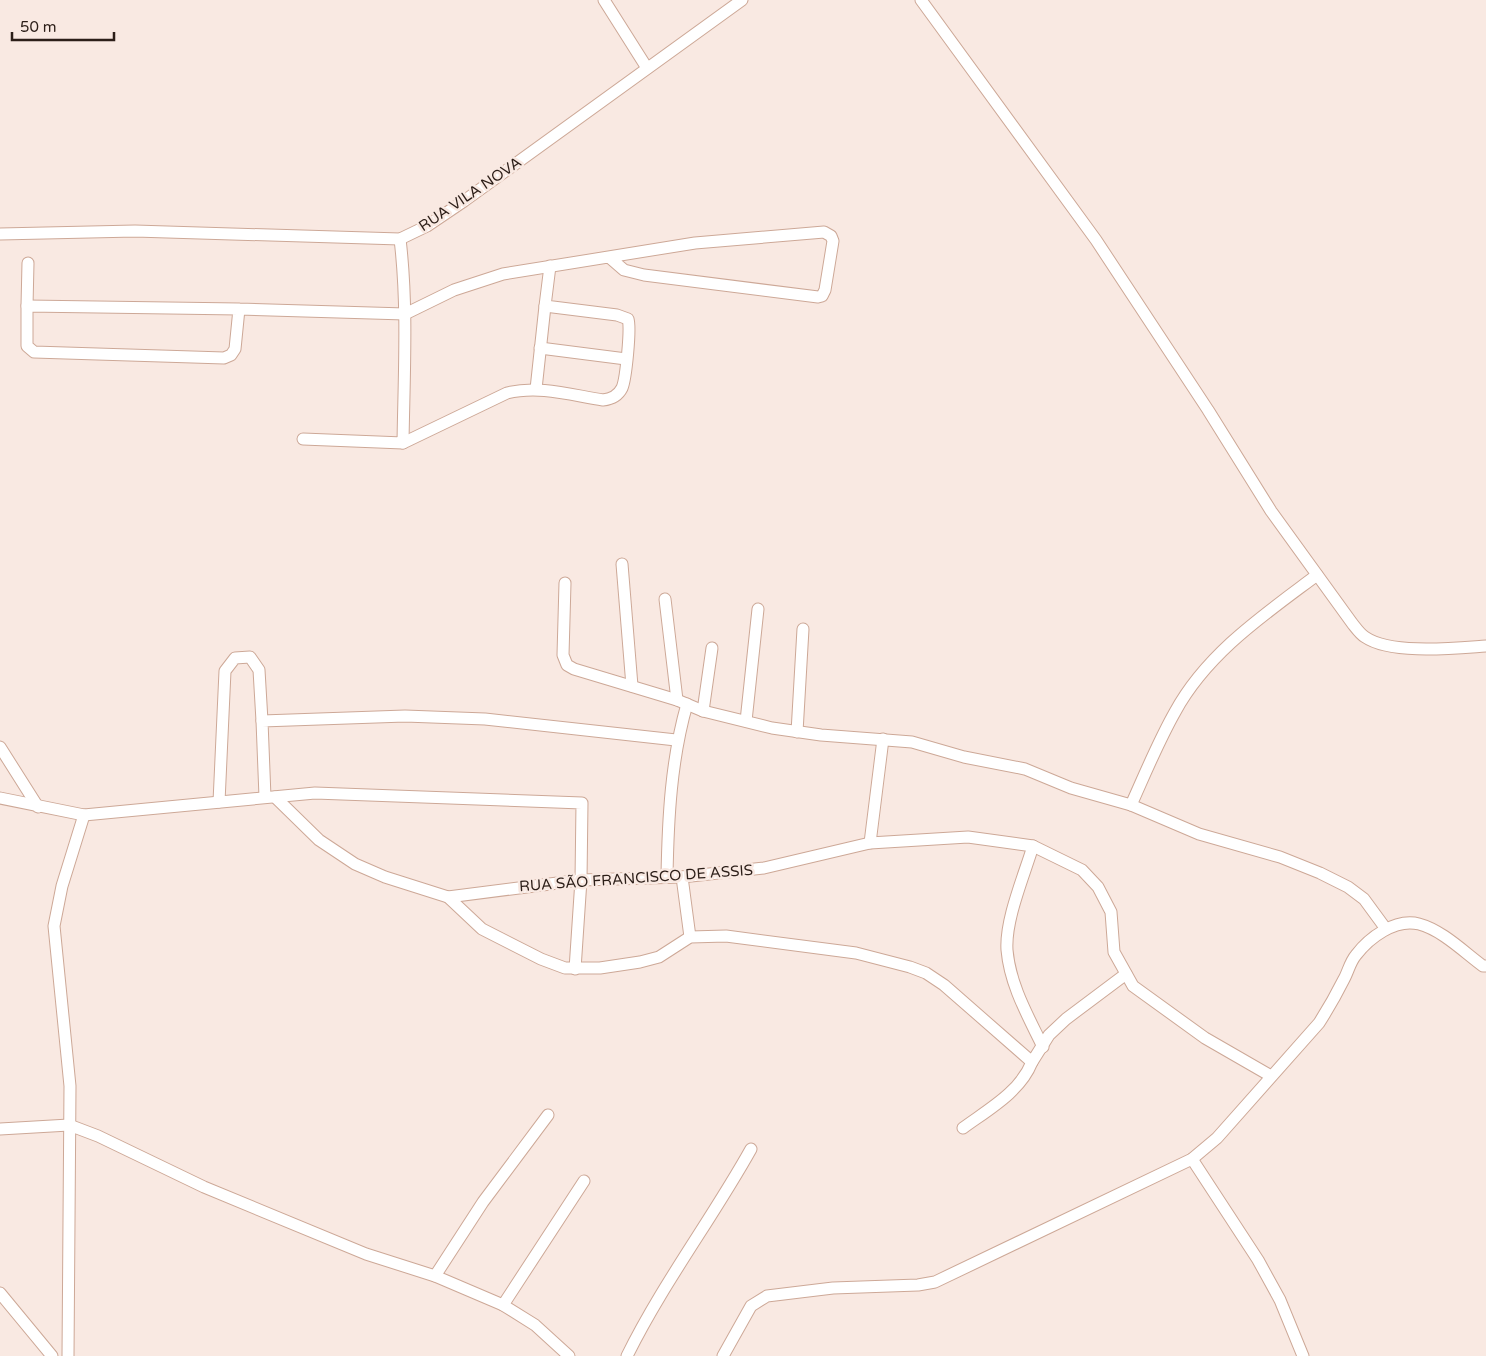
<svg xmlns="http://www.w3.org/2000/svg" width="1486" height="1356" viewBox="0 0 1486 1356" font-family="'Varela Round',sans-serif">
	<style>
		.lines { fill: none; stroke-linecap: round; stroke-linejoin: round }
		.minor-casing { stroke: #cda897; stroke-width: 13 }
		.minor { stroke: #fff; stroke-width: 11 }
		.labels { text-anchor: middle; stroke-width: 5; stroke-linejoin: round; paint-order: stroke }
		.street-label { font-size: 15px; fill: #2c1e18; stroke: #f9e9e2 }
	</style>
	<rect width="100%" height="100%" fill="#f9e9e2"/>
	<g class="lines">
		<g class="minor-casing">
			<g id="minor">
				<path d="M604,0L647,68"/>
				<path d="M921,0L1096,240L1208,410L1271,511L1352,623C1356,628 1360,634 1365,637C1391,655 1456,648 1486,646"/>
				<path d="M0,234L135,231L400,239L427,226L464,201L742,0"/>
				<path d="M27,306L28,263"/>
				<path d="M239,309L235,349L231,355L224,358L34,352L27,346V306L239,309L405,314L454,290L503,274L695,243L824,232L831,236L833,241L825,290L822,296L818,297L644,275L624,270L609,257"/>
				<path d="M540,348L626,359"/>
				<path d="M536,389L545,306"/>
				<path d="M303,439L403,443C404,375 408,306 400,239"/>
				<path d="M403,443L507,393C539,385 571,395 603,400C612,399 618,396 622,388C626,379 631,328 628,319L617,315L545,306L550,266"/>
				<path d="M622,564L632,686"/>
				<path d="M565,583L563,655L567,665L574,669L677,700L703,711L772,728L821,735L912,742L964,757L1025,769L1071,788L1131,805L1199,834L1280,857L1320,873L1348,887L1364,899L1386,929"/>
				<path d="M665,599L677,700"/>
				<path d="M703,711L712,648"/>
				<path d="M746,721L758,609"/>
				<path d="M797,732L803,629"/>
				<path d="M0,747L38,807"/>
				<path d="M265,797L262,721L405,716L485,719L676,740"/>
				<path d="M275,797L319,840L355,864L385,877L448,897L581,880L682,877L764,868L870,843L968,837L1033,846L1082,870L1098,887L1111,912L1114,952L1133,986L1205,1038L1271,1076"/>
				<path d="M0,798L84,815L315,793L582,803L581,880L575,969"/>
				<path d="M219,802L225,671L235,658L250,657L259,670L262,721"/>
				<path d="M1131,805C1145,774 1158,742 1175,712C1207,653 1265,614 1317,575"/>
				<path d="M870,843L883,739"/>
				<path d="M1033,846C1024,876 1005,920 1007,950C1010,985 1028,1016 1043,1047"/>
				<path d="M667,877C668,818 671,760 687,704"/>
				<path d="M682,877L690,937"/>
				<path d="M448,897L482,929L541,959L565,968H600L640,962L659,957L690,937L726,936L856,953L910,967L926,973L944,985L1032,1062L1049,1035L1066,1019L1126,974"/>
				<path d="M963,1128C989,1109 1020,1092 1032,1062"/>
				<path d="M0,1129L69,1125L98,1136L204,1187L366,1254L435,1276L503,1305L535,1325L569,1356"/>
				<path d="M1192,1159L1258,1260L1280,1300L1303,1356"/>
				<path d="M435,1276L483,1202L548,1115"/>
				<path d="M0,1293L52,1356"/>
				<path d="M503,1305L584,1181"/>
				<path d="M68,1356L70,1086L54,926L62,886L84,815"/>
				<path d="M627,1356C663,1283 712,1219 751,1149"/>
				<path d="M723,1356L751,1306L767,1296L833,1288L918,1285L935,1282L1192,1159L1217,1138L1319,1023C1328,1009 1336,995 1344,979C1348,972 1350,962 1356,955C1369,938 1395,918 1419,924C1442,930 1464,952 1483,966H1486"/>
			</g>
		</g>
		<use href="#minor" class="minor"/>
	</g>
	<g class="labels">
		<g class="street-label">
			<text transform="translate(470 194) rotate(-34)" y="5">RUA VILA NOVA</text>
			<text transform="translate(636 878) rotate(-4)" y="5">RUA SÃO FRANCISCO DE ASSIS</text>
		</g>
	</g>
	<path d="M12 32v8h102v-8" fill="none" stroke="#2c1e18" stroke-width="2.5"/>
	<text x="20" y="32" font-size="15" fill="#2c1e18" stroke="#f9e9e2" stroke-width="4" paint-order="stroke">50 m</text>
</svg>
